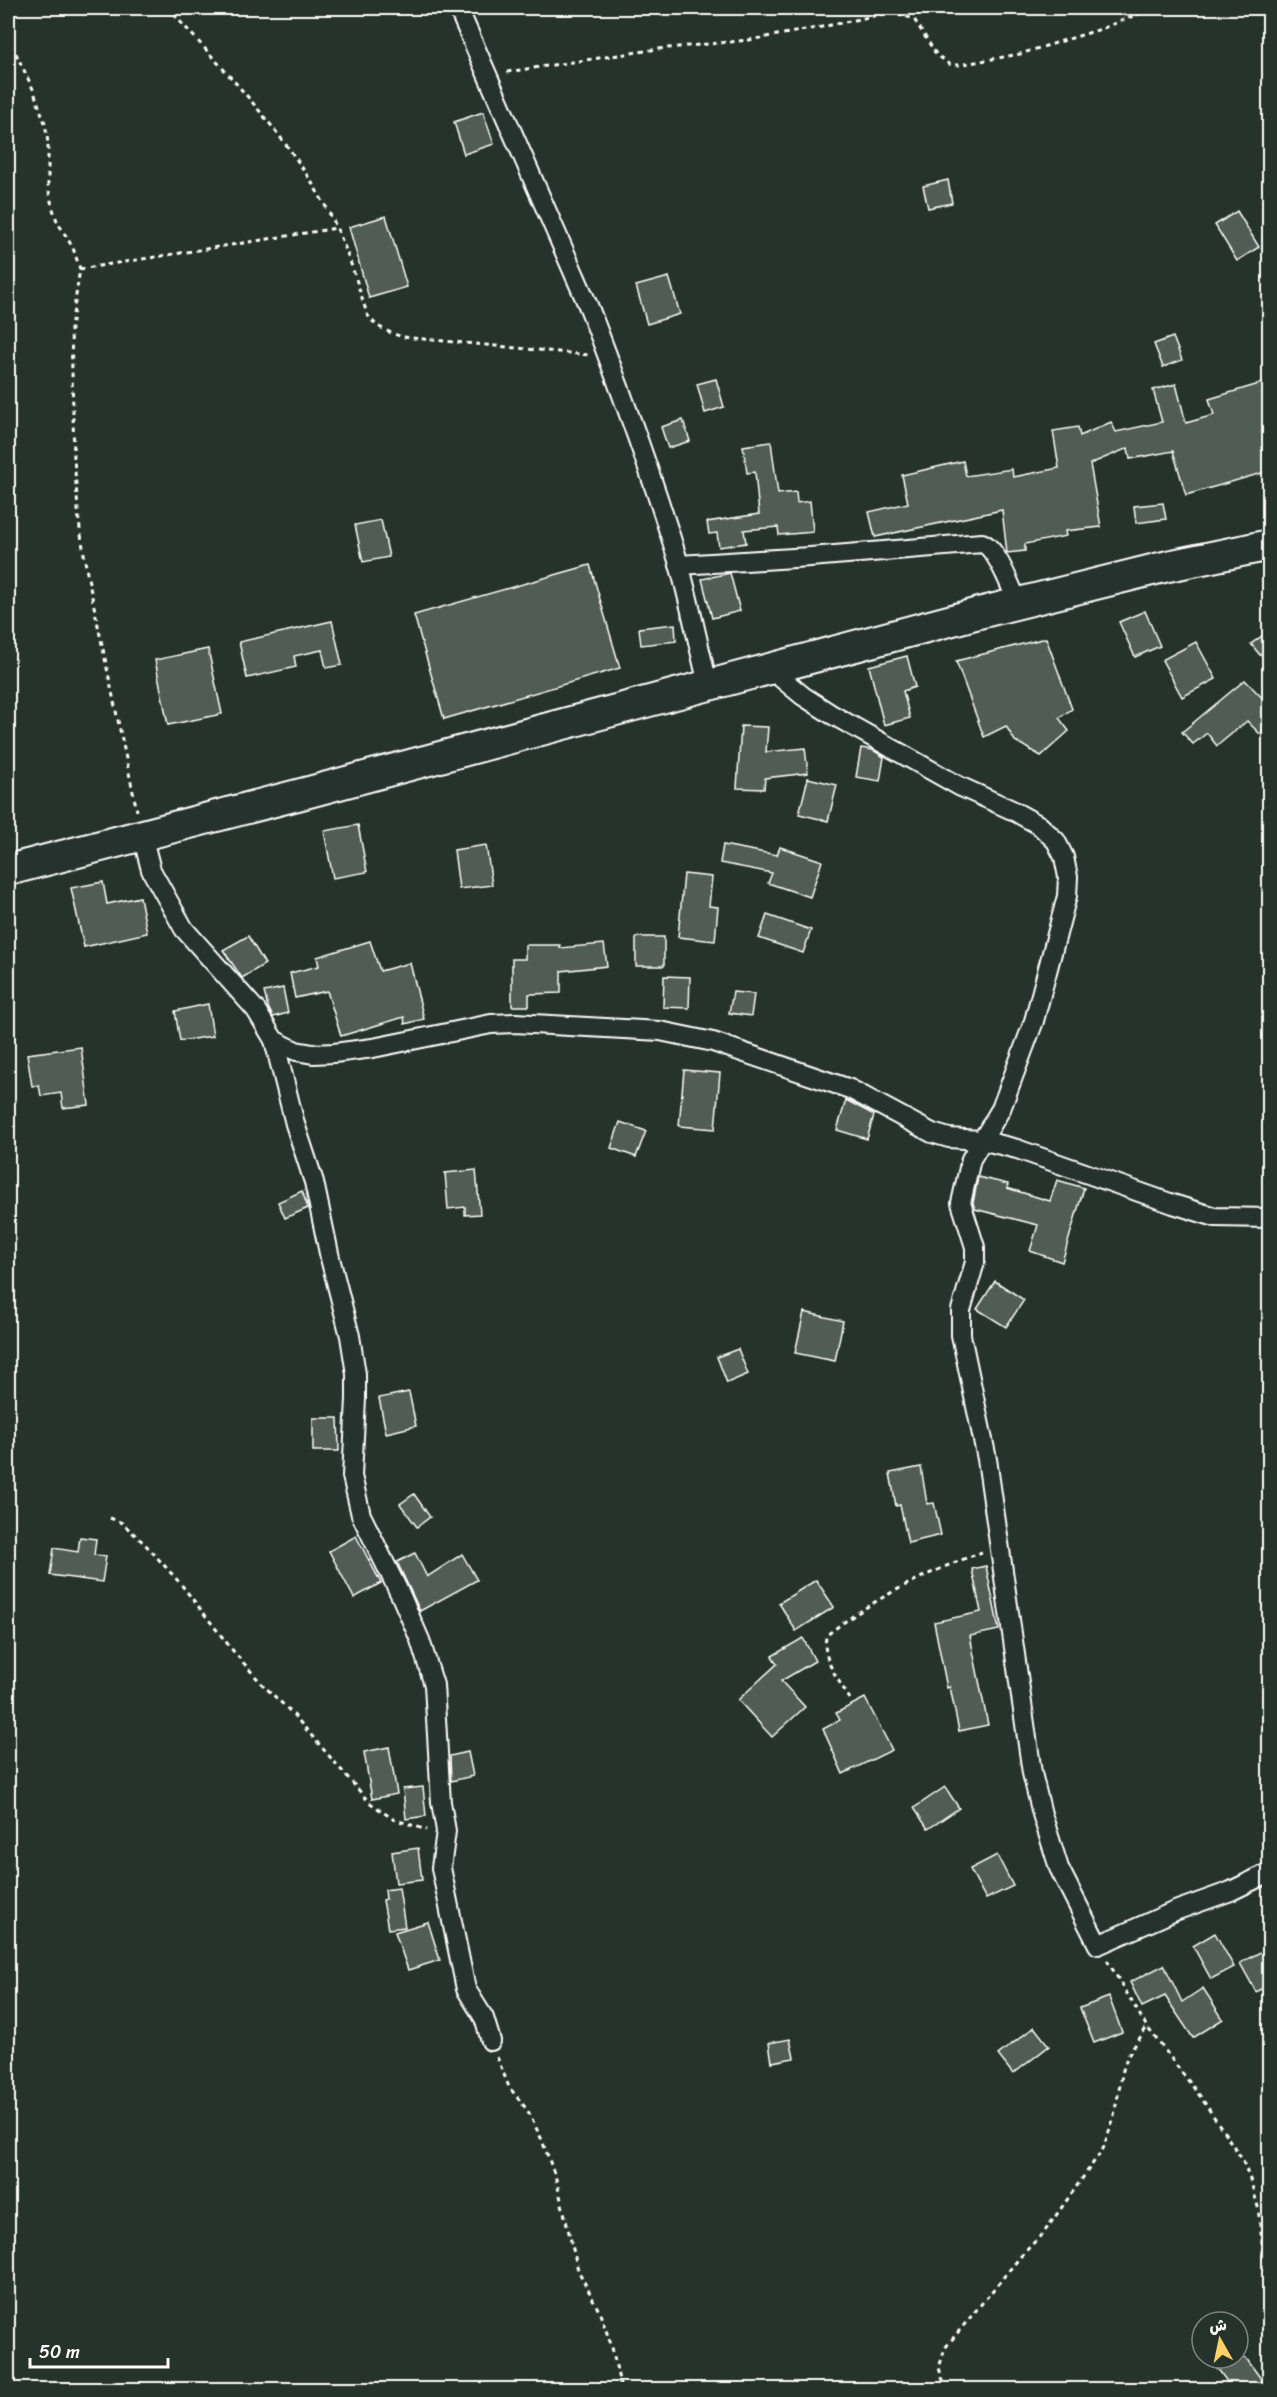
<svg xmlns="http://www.w3.org/2000/svg" width="1277" height="2397" viewBox="0 0 1277 2397" font-family="Sriracha,'Playpen Sans Arabic',sans-serif">
	<style>
		.building { fill: #515c57; stroke: #fff; stroke-width: 1.5 }
		.lines { fill: none; stroke-linecap: round; stroke-linejoin: round }
		.minor-casing { stroke: #fff; stroke-width: 22 }
		.primary-casing { stroke: #fff; stroke-width: 34 }
		.path { stroke: #fff; stroke-width: 3; stroke-dasharray: 4.5 4.5; stroke-linecap: butt }
		.minor { stroke: #26332d; stroke-width: 18 }
		.primary { stroke: #26332d; stroke-width: 30 }
	</style>
	<rect width="100%" height="100%" fill="#26332d"/>
	<filter id="ink" filterUnits="userSpaceOnUse"><feTurbulence type="fractalNoise" baseFrequency=".0167" numOctaves="2"/><feDisplacementMap in="SourceGraphic" scale="12" xChannelSelector="R" yChannelSelector="G"/><feConvolveMatrix kernelMatrix="1 2 1 2 8 2 1 2 1" color-interpolation-filters="sRGB"/></filter>
	<g filter="url(#ink)">
		<g class="building">
			<path d="M483,112L494,144L464,154L454,122Z"/>
			<path d="M948,180L952,203L928,208L923,186Z"/>
			<path d="M1237,211L1259,247L1237,261L1215,225Z"/>
			<path d="M386,216L407,287L369,298L349,227Z"/>
			<path d="M669,277L680,314L647,324L636,286Z"/>
			<path d="M1173,337L1182,360L1163,367L1154,344Z"/>
			<path d="M716,379L724,407L705,413L697,384Z"/>
			<path d="M1269,381V471L1186,495L1173,451L1130,459L1128,448L1090,464L1101,527L1065,531L1066,536L1025,544V551L1007,553L1002,510L875,537L869,512L908,503L902,475L963,461L966,476L1012,469L1013,477L1059,468L1053,431L1078,427L1080,436L1111,422L1116,432L1162,422L1153,390L1176,384L1186,423L1214,415L1209,399Z"/>
			<path d="M683,420L690,441L668,448L661,427Z"/>
			<path d="M771,442L778,494L796,492L797,503L810,501L813,532L779,535L778,527L744,530L746,543L719,547L717,533L709,534L707,522L759,514L755,472L747,473L743,446Z"/>
			<path d="M1163,503L1166,519L1136,523L1134,506Z"/>
			<path d="M381,520L389,557L363,562L355,525Z"/>
			<path d="M590,565L620,668L444,719L414,615Z"/>
			<path d="M730,573L740,611L712,618L702,579Z"/>
			<path d="M1145,611L1160,646L1135,657L1119,622Z"/>
			<path d="M332,621L342,665L326,668L322,650L294,656L296,667L247,678L239,642Z"/>
			<path d="M675,624L676,641L641,645L639,628Z"/>
			<path d="M1269,631V650L1260,655L1251,644Z"/>
			<path d="M1046,638L1072,709L1059,718L1069,731L1041,756L1015,741L1006,726L984,737L956,661Z"/>
			<path d="M1196,642L1216,679L1182,697L1162,660Z"/>
			<path d="M208,649L222,714L168,725L155,660Z"/>
			<path d="M907,656L915,687L903,691L910,718L884,725L869,666Z"/>
			<path d="M1245,680L1269,705V725L1260,734L1247,721L1217,746L1207,733L1193,744L1182,732Z"/>
			<path d="M741,726L768,727L766,752L805,748L808,773L765,778L764,789L737,788Z"/>
			<path d="M861,748L873,750L884,757L880,781L856,777Z"/>
			<path d="M808,778L837,785L828,821L799,814Z"/>
			<path d="M358,825L367,872L333,878L324,831Z"/>
			<path d="M486,845L492,885L459,889L454,850Z"/>
			<path d="M723,845L777,855L780,847L822,861L810,897L768,883L772,873L720,863Z"/>
			<path d="M684,874L712,877L709,906L718,907L715,941L678,937Z"/>
			<path d="M103,882L107,904L140,897L147,933L84,947L71,888Z"/>
			<path d="M767,915L811,930L803,953L759,938Z"/>
			<path d="M248,936L265,964L242,978L223,950Z"/>
			<rect x="636" y="937" width="28" height="29"/>
			<path d="M370,941L380,971L410,963L424,1019L405,1024L404,1017L341,1036L327,991L295,998L290,973L319,966L317,957Z"/>
			<path d="M604,944L607,966L561,971V993L529,994V1006H512V959H525V945H560V948Z"/>
			<path d="M664,976L690,977L689,1008L663,1007Z"/>
			<path d="M283,988L288,1013L273,1017L268,1007L264,992Z"/>
			<path d="M733,992L754,994L751,1016L729,1013Z"/>
			<path d="M208,1004L213,1036L180,1041L175,1011Z"/>
			<path d="M81,1047L89,1105L63,1108L61,1093L41,1096L39,1085L32,1086L27,1054Z"/>
			<path d="M684,1070L720,1073L715,1129L679,1126Z"/>
			<path d="M846,1100L874,1115L867,1139L837,1130Z"/>
			<path d="M620,1122L646,1131L636,1157L611,1148Z"/>
			<path d="M476,1170L480,1214L465,1215V1207L448,1209L445,1173Z"/>
			<path d="M978,1177L1008,1184L1007,1188L1050,1201L1057,1180L1084,1188L1062,1262L1030,1251L1038,1225L975,1209L973,1203Z"/>
			<path d="M302,1191L308,1208L285,1218L278,1202Z"/>
			<path d="M995,1281L1024,1300L1006,1327L977,1309Z"/>
			<path d="M804,1312L843,1321L835,1361L795,1353Z"/>
			<path d="M738,1349L748,1374L727,1383L717,1357Z"/>
			<path d="M409,1392L416,1426L386,1433L379,1398Z"/>
			<path d="M313,1418H338L339,1451H313Z"/>
			<path d="M921,1467L927,1504L934,1503L941,1535L908,1543L900,1505L896,1506L890,1473Z"/>
			<path d="M414,1494L430,1517L417,1527L400,1504Z"/>
			<path d="M356,1536L381,1583L354,1598L329,1551Z"/>
			<path d="M80,1537L96,1539L94,1555L106,1556L102,1582L50,1575L54,1548L78,1552Z"/>
			<path d="M415,1553L427,1577L462,1554L477,1580L420,1611L397,1562Z"/>
			<path d="M986,1566L999,1630L970,1636L988,1725L959,1731L950,1687L947,1688L934,1622L981,1612L972,1569Z"/>
			<path d="M816,1580L834,1607L796,1631L779,1603Z"/>
			<path d="M803,1638L815,1661L781,1681L805,1707L772,1737L738,1700L777,1664L772,1656Z"/>
			<path d="M865,1698L892,1750L843,1774L823,1729L840,1720L836,1713Z"/>
			<path d="M389,1747L397,1794L372,1799L364,1752Z"/>
			<path d="M468,1752L473,1776L451,1781L450,1756Z"/>
			<path d="M423,1787L426,1816L406,1819L403,1789Z"/>
			<path d="M945,1787L959,1808L928,1829L914,1808Z"/>
			<path d="M418,1848L422,1880L396,1883L392,1852Z"/>
			<path d="M997,1855L1013,1886L986,1899L970,1869Z"/>
			<path d="M399,1888L405,1927L388,1929L383,1900L386,1899L385,1890Z"/>
			<path d="M428,1922L440,1960L408,1970L395,1932Z"/>
			<path d="M1215,1933L1234,1967L1211,1979L1193,1946Z"/>
			<path d="M1262,1951L1269,1964V1984L1256,1992L1240,1963Z"/>
			<path d="M1164,1965L1182,2002L1203,1988L1223,2019L1193,2038L1165,1996L1142,2007L1130,1982Z"/>
			<path d="M1109,1997L1122,2032L1094,2043L1080,2008Z"/>
			<path d="M1034,2027L1049,2046L1013,2074L998,2055Z"/>
			<path d="M790,2039L794,2058L772,2062L769,2043Z"/>
			<path d="M1210,2358H1246L1269,2390H1233Z"/>
		</g>
		<g class="lines">
			<g class="minor-casing">
				<g id="minor">
					<path d="M458,8L590,310C622,393 653,478 679,564C690,603 698,644 708,684"/>
					<path d="M679,565L810,557L982,543C997,548 1011,588 1018,603"/>
					<path d="M769,668L803,696L831,714L959,786L1012,810L1039,825L1056,841L1064,857L1068,877L1067,896L1034,1021L1001,1109L971,1159L961,1203L975,1247V1262L961,1310V1335L987,1459L1032,1773L1042,1814L1059,1868L1098,1945L1175,1911L1231,1891L1270,1872"/>
					<path d="M142,835L151,870L184,929L256,1010L274,1040L296,1051L313,1054L334,1053L373,1048L491,1024L515,1023L660,1031L713,1042L850,1089L932,1133L949,1138L981,1140L1017,1149L1173,1204L1215,1217L1270,1218"/>
					<path d="M274,1040L295,1124L314,1182L330,1258L350,1336L356,1374V1399L352,1476L361,1515L401,1596L420,1640L434,1685L441,1802L446,1831L441,1868L466,1989L484,2018L491,2041"/>
				</g>
			</g>
			<g class="primary-casing">
				<path id="primary" d="M8,870L309,792L975,614L1168,566L1270,545"/>
			</g>
			<g class="path">
				<path d="M168,8C221,67 283,130 322,200C343,235 355,275 367,314C376,328 388,332 403,337L589,355"/>
				<path d="M1261,8L1270,19"/>
				<path d="M8,37L33,89L45,123L48,143V186L52,206L57,221L73,248L80,269L71,328L74,459L79,522L87,573L137,811"/>
				<path d="M507,72L658,49L749,40L817,28L892,12L914,19L936,54L949,64L959,65L1020,54L1101,29L1153,8"/>
				<path d="M80,269L337,228"/>
				<path d="M110,1518L122,1523L145,1544L180,1583L234,1652L262,1684L292,1713L369,1802L393,1819L427,1830"/>
				<path d="M850,1699C840,1682 819,1656 827,1635C872,1599 928,1572 982,1552"/>
				<path d="M1107,1960L1147,2027L1200,2096L1242,2159L1251,2182L1258,2207L1264,2259L1270,2276"/>
				<path d="M497,2057L509,2087L528,2111L542,2140L556,2179L578,2270L599,2311L612,2347L621,2390"/>
				<path d="M946,2390L939,2368L945,2348L1021,2256L1045,2231L1103,2149L1113,2120L1123,2070L1127,2057L1147,2027"/>
			</g>
			<use href="#minor" class="minor"/>
			<use href="#primary" class="primary"/>
		</g>
	</g>
	<rect width="1277" height="2397" fill="none" stroke="#26332d" stroke-width="30"/>
	<rect x="15" y="15" width="1247" height="2367" fill="none" stroke="#fff" stroke-width="2" filter="url(#ink)"/>
	<g transform="translate(1220 2340) rotate(351)"><circle r="28" fill="#26332d" stroke="#7d8581" stroke-width="1.5"/>
	<path d="M0-4.5L10 22L0 15L-10 22Z" fill="#ffd166"/>
	<text y="-9" font-size="16" font-weight="bold" text-anchor="middle" fill="#ffffff">ش</text>
	</g>
	<path d="M30 2358v9h138v-9" fill="none" stroke="#ffffff" stroke-width="3"/>
	<text x="39" y="2358" font-size="18" fill="#ffffff" stroke="#26332d" stroke-width="4.5" paint-order="stroke">50 m</text>
</svg>
